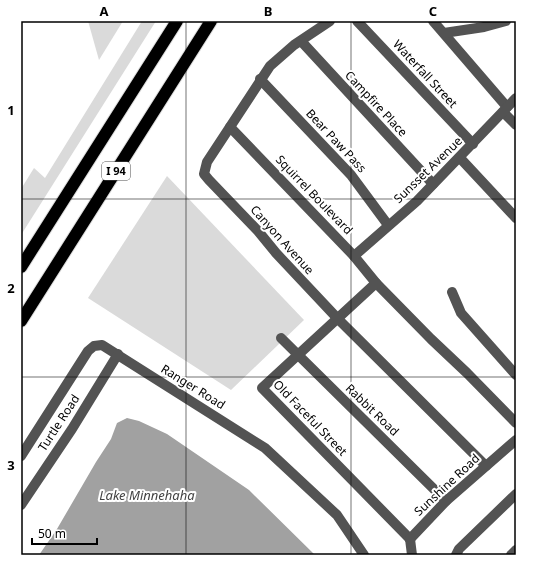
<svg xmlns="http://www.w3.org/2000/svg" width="537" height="576" viewBox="0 0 537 576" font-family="'Noto Sans',sans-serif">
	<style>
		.green { fill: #dadada }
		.water { fill: #a1a1a1 }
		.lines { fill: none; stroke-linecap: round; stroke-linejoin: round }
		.highway-casing { stroke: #dbdbdb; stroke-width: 14 }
		.minor { stroke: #535353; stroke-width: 10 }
		.highway { stroke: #000; stroke-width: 12 }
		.grid { fill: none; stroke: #000; stroke-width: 1; stroke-opacity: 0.55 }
		.labels { text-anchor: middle; stroke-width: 4; stroke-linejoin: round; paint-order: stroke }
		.shield { fill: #fff; stroke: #4c4c4c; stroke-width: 1 }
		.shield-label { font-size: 11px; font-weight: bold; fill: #000 }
		.street-label { font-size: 12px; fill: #000; stroke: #fff }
		.water-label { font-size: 13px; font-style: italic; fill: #424242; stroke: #fff }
		.neatline { fill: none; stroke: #000; stroke-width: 1.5 }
		.grid-label { font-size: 13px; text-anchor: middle; font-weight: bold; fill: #000 }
	</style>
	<rect width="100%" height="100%" fill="#fff"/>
	<g class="green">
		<path d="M88,21H123L99,60Z"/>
		<path d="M142,21H156L21,235V189L34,168L45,178Z"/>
		<path d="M167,176L304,320L231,390L88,298Z"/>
	</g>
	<path class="water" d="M127,418L139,421L167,434L249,490L315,555H39L57,529L96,462L111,439L117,423Z"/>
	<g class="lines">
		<g class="highway-casing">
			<g id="highway">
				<path d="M21,267L177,21"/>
				<path d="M21,321L211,21"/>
			</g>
		</g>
		<g class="minor">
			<path d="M330,21L294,45L270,66L207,162L204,174L209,180L258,231L276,253L338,319L486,466"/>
			<path d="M357,21L473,144"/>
			<path d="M433,21L507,107"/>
			<path d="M444,33L484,27L506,21"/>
			<path d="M301,41L433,184"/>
			<path d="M260,79L351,175L388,225"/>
			<path d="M503,112L516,125"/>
			<path d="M230,127L354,256L376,283L431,339L467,373L516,423"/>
			<path d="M460,158L516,218"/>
			<path d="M354,256L417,201L516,98"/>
			<path d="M376,283L262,388L410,539"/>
			<path d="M452,292L461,313L516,375"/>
			<path d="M281,338L446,501"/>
			<path d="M21,456L88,351L94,346L102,345L265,448L337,515L364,555"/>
			<path d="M21,505L72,429L118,354"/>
			<path d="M410,539L446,501L516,440"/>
			<path d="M410,539L412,555"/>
			<path d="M456,555L459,549L516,494"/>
			<path d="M511,555L516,550"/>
		</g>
		<use href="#highway" class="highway"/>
	</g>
	<path class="grid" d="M186,21V555M351,21V555M21,199H516M21,377H516"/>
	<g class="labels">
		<rect class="shield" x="102" y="162" width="28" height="18" rx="3"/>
		<g class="shield-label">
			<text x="116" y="175">I 94</text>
		</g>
		<g class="street-label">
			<text transform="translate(425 74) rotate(47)" y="4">Waterfall Street</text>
			<text transform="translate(376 104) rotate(47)" y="4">Campfire Place</text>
			<text transform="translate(336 141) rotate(47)" y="4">Bear Paw Pass</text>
			<text transform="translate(428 170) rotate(-44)" y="4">Sunsset Avenue</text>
			<text transform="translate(314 195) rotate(46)" y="4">Squirrel Boulevard</text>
			<text transform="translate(282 240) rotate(48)" y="4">Canyon Avenue</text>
			<text transform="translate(193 387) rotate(32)" y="4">Ranger Road</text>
			<text transform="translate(372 410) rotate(44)" y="4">Rabbit Road</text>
			<text transform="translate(310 418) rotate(46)" y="4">Old Faceful Street</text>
			<text transform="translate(59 423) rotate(-57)" y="4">Turtle Road</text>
			<text transform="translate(447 485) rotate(-43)" y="4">Sunshine Road</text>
		</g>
		<g class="water-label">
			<text x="147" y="500">Lake Minnehaha</text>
		</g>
	</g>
	<rect width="537" height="576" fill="none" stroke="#ffffff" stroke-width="44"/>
	<path d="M32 538v6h65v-6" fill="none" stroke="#000000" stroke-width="2"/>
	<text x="38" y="538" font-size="12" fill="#000000" stroke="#ffffff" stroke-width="3" paint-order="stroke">50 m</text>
	<rect x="22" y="22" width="493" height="532" class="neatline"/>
	<g class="grid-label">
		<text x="104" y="16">A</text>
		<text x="268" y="16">B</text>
		<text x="433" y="16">C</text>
		<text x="11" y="115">1</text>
		<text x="11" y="293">2</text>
		<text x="11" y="470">3</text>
	</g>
</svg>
